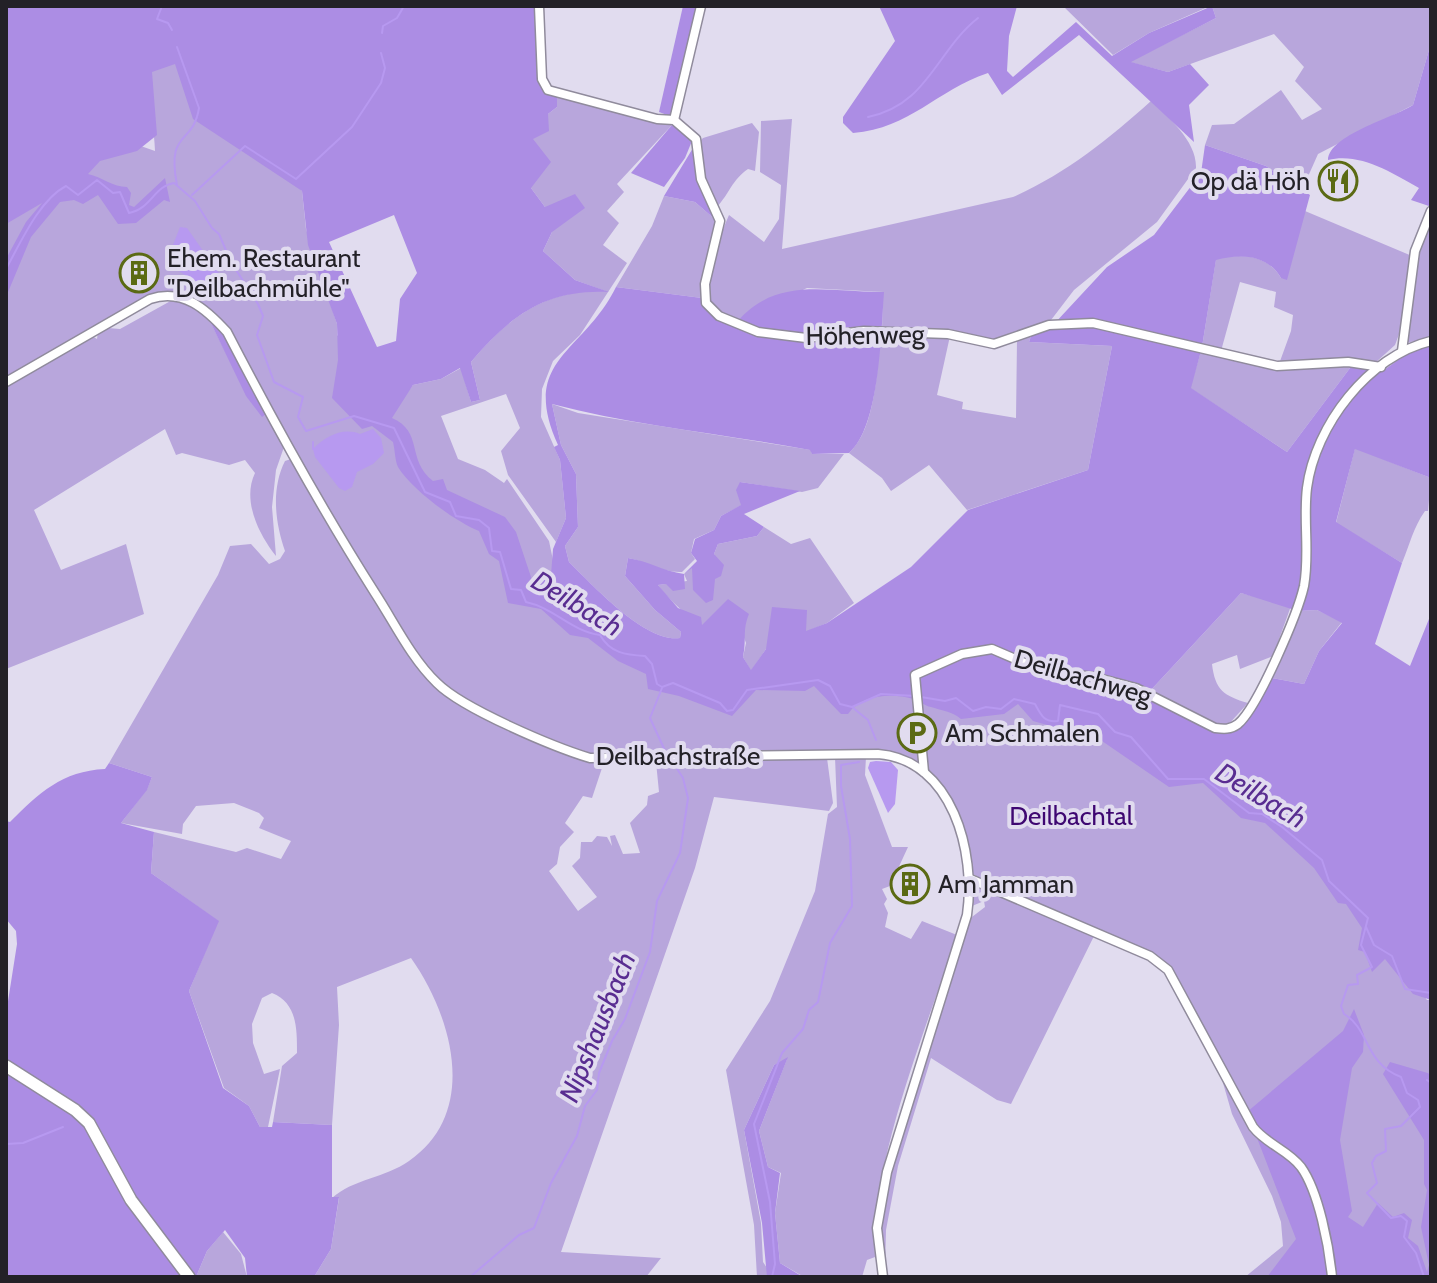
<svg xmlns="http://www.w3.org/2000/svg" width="1437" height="1283" viewBox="0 0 1437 1283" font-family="Cabin,sans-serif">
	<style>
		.green { fill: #b8a6dc }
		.forest { fill: #ac8de4; fill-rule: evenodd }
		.water { fill: #b799f0 }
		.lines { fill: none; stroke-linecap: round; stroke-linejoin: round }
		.stream { stroke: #b799f0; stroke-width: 2 }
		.street-casing { stroke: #908b9c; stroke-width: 11 }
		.secondary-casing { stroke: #908b9c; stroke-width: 14 }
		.street { stroke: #fff; stroke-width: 8 }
		.secondary { stroke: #fff; stroke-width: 11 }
		.labels { text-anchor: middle; stroke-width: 8; stroke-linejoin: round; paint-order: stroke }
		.poi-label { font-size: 26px; fill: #232127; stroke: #e1dcef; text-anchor: start }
		.street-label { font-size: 26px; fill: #232127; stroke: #e1dcef }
		.park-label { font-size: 26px; fill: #3e0771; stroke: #e1dcef }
		.water-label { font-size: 28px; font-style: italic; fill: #592d91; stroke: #e1dcef }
	</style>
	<rect width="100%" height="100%" fill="#e1dcef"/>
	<g class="green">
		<path d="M1063,6H1210L1149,33L1113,55Z"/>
		<path d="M1212,6H1431V43L1413,105L1318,154L1302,190L1266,166L1205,145L1212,125L1234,124L1281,90L1302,120L1322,109L1295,81L1304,67L1274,34L1168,72L1129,62L1216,18Z"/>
		<path d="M164,45L302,191L306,229L337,324V335L397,406L413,385L441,379L461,368L471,402L480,400L471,362C509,317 545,289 605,291L575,280L543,251L552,232L545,207L531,188L532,139L548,114L557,107V97L672,125L617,184L624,192L607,211L619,223L603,245L627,263L580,335L553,361L542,389L541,417L560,460L566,518L556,542L508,475L501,451L520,428L506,394L441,416L458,459L485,470L504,483L507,479L549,541L554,565L586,599L708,668L1150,691L1241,593L1291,606L1273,656L1240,669L1237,655L1212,664C1215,690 1224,696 1248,703L1227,726L1427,1000H1431V1074L1425,1073L1431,1155V1277H1245L1283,1246L1281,1222L1272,1196L1232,1114L1221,1076L1166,966L1095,934L1011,1104L997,1100L931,1058L898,1166L886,1230L885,1270L880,1228L889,1172L968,920L985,907L984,901L972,906L971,885L974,883L998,888L971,873C958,821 945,759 881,753L591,756C545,741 480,714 443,684C419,664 404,631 387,605C326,512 276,418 223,321L193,297L166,293L6,379V218L101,155L135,144L155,151C154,116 140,73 164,45Z"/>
		<path d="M1151,101C1168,117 1197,141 1196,168L1157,222L1074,290L1048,324L995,341L882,329L883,292L807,288L738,321C728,317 718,315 711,306C700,289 721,233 729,215L764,242L779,219L781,185L760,172L761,121L792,119L782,249L1013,197C1065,174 1109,139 1151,101Z"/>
		<path d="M752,123L759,132L755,171L748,169C732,180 729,194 717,207L702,179L697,144L703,138Z"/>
		<path d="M664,196L695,202L718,222L702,298L616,287L652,226Z"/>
		<path d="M1305,211L1412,256L1405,318L1395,345L1375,363L1279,364L1291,331L1293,315L1274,307L1276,292L1240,282L1221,351L1202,347L1216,259C1241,253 1268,255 1281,278Z"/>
		<path d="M1431,216V338L1405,343L1423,233Z"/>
		<path d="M176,298L207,315L240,381L267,413L284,447L276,470L272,507L276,556C258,533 242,500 255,473L245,460L229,465L182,453L176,455L165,429L34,510L61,570L126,544L144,614L6,669V384L92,336L97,339L98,332L108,328L120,329Z"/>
		<path d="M881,333L950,336L937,395L963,402L962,409L1016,418L1017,340L1032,333L1029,342L1112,346L1088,470L967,510L929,465L891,491L882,478L849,453C876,429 877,367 881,333Z"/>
		<path d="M1201,351L1251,363L1353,364L1287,452L1190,388Z"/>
		<path d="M552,404L578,413L811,450L812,454H844L818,488L802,492L740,482L742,505L721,516L714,530L694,539L691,553L695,559L682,572C661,573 647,561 628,558L625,576L655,610L681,632L680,638C645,643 594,586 569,562L565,546L578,527L576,474L561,445Z"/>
		<path d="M1355,448L1431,478L1428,511H1425C1413,528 1410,544 1402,563L1336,523Z"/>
		<path d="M291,459L331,530L435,686L567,754L604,762L592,798L583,796L565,823L574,832L560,847L557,864L549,871L578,911L597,897L572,866L580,858L581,842H592L597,836L607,837L612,846L610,836L615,835L623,854L640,853L630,823L647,805L648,796L659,792L656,762L827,758L833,803L829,811L714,797L695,868L561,1252L661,1258L646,1277H314L331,1249L339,1198H332C353,1179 385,1178 409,1161C480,1112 452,1016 411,958L337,987L339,1025L332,1125L273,1122L282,1066L297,1053C297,1028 297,1003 272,993L262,998L252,1024L253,1043L264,1074L280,1069L268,1127H260L249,1106L224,1088L189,991L218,921L151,873L154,832L236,852L247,848L281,859L291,841L259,828L264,818L259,813L234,803L196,806L183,824L182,834L121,823L147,789L152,777L109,763L218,575L230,546L251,544L269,564L280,559L285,551C275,522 271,489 285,461Z"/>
		<path d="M764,527L791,544L810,538L854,603L827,623L766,649L751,671L743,657L746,643L742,632C731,630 711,631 702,625C688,617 668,599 658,585L687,581L684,574L691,568L717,561L714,554L718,544L757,536Z"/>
		<path d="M1317,610L1342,622L1319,651L1304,684L1272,678L1298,611Z"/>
		<path d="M835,757H866L865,775L892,847H908L890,886L882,889L887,899L884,904L888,913L885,927L911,939L922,921L957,935C927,1028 870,1161 875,1257L867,1260L862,1277H804L780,1263L775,1213L781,1173L768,1167L759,1131L787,1059L774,1065L744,1130L761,1223L763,1262L769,1271L767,1277H757L754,1225L726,1070L770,1001L815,891L828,814L837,807Z"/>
		<path d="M223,1232L241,1254L247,1277H196L207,1251Z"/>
	</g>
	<g class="forest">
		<path d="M6,6H537C538,31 530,87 557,97V107L548,114L549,131L533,139L551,162L531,188L545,207L575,194L585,208L552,232L543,251L575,280L609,292C546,289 511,315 471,362L480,400L471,402L460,368L441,379L413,385L392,418C424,432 406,460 433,481L443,479L447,490L505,517L516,532L533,583L551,575L553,549L566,518L560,460L554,447L558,445C519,359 583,354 616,287L702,298C707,317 720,320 738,321C778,275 830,293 884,292C881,332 880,427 849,453L812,454L810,450C725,434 635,426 552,404L561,445L576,474L578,527L565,546L569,562C594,586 645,643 680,638L681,632L655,610L625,576L628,558C648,561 663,571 684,574L697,561L691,553L695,539L714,530L721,516L741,505L736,490L740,482L800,491L744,514L764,527L757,536L718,544L714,554L724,565L721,576L715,579L713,600L706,603L693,590L692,568L684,574L685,589L673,591L666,584L658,585L678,608L701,617L702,625L728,599L749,614C742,631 747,639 743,657L751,670L766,649L772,607L807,610L806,631L827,623L911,567L968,510L1088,470L1112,346L1029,342L1032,333C1087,314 1145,340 1201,351L1191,388L1287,452L1353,364L1384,370L1408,353L1431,343V478L1355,449L1336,522L1402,563L1375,644L1410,666L1431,614V1000L1413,994L1385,959L1372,972L1365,952L1358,950L1362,928L1346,904L1338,903L1314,868L1265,823L1241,818L1203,783L1169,787L1086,730L1058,728L1033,721L1018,704L1004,714L961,719C951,711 943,711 931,707C924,706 921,701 914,699C892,693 862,694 848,714H841L814,686L805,691L756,690L732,716L679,696L648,689L646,674L618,661L588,638L570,635L541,609L508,603L499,561L489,554L479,531C456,522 412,490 398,467C395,461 395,450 393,442L372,426L362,429L332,398L338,360L337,324L308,245L302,191L193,119L175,64L152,72L157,135L137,151L100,161L88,174C102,177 113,187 127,187L131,193L129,205L134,207L165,178L170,202L164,200L136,223L118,224L98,195L83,204L74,200L60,202L31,237L6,297V259L26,222L42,203L6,224ZM394,215L417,273L400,299L396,341L377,347L329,242ZM1241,593L1298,611L1317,610L1342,623L1319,651L1304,684L1272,678L1270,682L1266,681L1238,723L1214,729L1150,691Z"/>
		<path d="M683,6H700L670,116L659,112Z"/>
		<path d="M879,6H1017L1009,36L1007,71L1013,77L1076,22L1112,56L1149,33L1212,6L1216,18L1131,62L1168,72L1190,64L1209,85L1189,105L1194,142L1079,35L1002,95L988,73C935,91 911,128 853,133L843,123V117L895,41Z"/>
		<path d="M1431,43V204L1429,206L1411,200L1419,188C1392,173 1360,152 1328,160C1329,135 1393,118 1413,105Z"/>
		<path d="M672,125L692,141L685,158L664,187L631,173Z"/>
		<path d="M1205,145L1266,166L1310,195L1287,280L1281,278C1268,255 1241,253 1216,260L1202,347L1093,322L1054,324L1107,267L1154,235L1201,173Z"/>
		<path d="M693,148L699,179L718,222L695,202L664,196Z"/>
		<path d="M207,315L224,334L267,413L262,417L246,396Z"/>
		<path d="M109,763L152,777L147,790L121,823L154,832L151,873L219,921L189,991L223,1088L249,1106L260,1127H272L273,1122L332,1125V1197H339L331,1249L314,1277H247L245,1258L225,1230L207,1251L196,1277H6V1014L17,944L16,931L6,919V821L10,822C39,793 62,771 105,769Z"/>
		<path d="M1354,1009L1364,1035L1363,1052L1352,1068L1340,1140L1352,1211L1348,1217L1363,1227L1378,1203L1393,1217L1404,1213L1412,1220L1408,1238L1418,1246L1427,1272L1429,1265L1421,1227L1427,1190L1424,1184V1140L1383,1074L1390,1062L1431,1074V1277H1267L1296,1239L1247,1112L1343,1031Z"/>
		<path d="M788,1057L759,1131L768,1167L780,1173L775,1213L780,1263L803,1277H767L762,1223L744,1130L774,1065Z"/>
	</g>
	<g class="water">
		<path d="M180,227L187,228L225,282L217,295L166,263Z"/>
		<path d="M373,429L381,438L384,453L373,464L357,472L352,487L345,491L339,488L315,457L313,449C326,436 343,427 360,434Z"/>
		<path d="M876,761L891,762L898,770L895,804L888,813L868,768L870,762Z"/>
	</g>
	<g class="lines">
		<g class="stream">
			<path d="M162,6L157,19L168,23L172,30"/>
			<path d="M382,33L383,26L397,18L404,6"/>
			<path d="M868,117C928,105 936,51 978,18"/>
			<path d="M177,185C166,129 193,146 199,108L177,47"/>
			<path d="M192,195L245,146L296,179L352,127L381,83L385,68L381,53"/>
			<path d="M6,269C20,244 39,200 66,186L78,195L97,180L113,193L120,192L129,213C151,209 154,186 174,183L195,201L212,228L219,234L231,262L258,304L263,316L257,335L274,382L303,397L298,417L306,431L354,416L394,428L425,492L450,502L456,516L479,520L489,528L492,551L500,552L511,589L521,590L526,602C554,608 571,631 600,635C610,653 626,655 645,656L652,664L657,684L662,687L673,683L720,703L727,711L733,710L747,690L818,680L830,686L840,704L852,707L881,694L915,696"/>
			<path d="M313,442V449"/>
			<path d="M662,688L650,718L667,755"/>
			<path d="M921,697L945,701L956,698L973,711L986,707L1001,709L1014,699L1035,704C1041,715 1044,723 1058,721L1060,705L1098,714L1115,732L1131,737L1168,779H1204L1249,813L1262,814L1282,827L1322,860L1329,881L1368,918L1361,945L1372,967L1357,975L1358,984L1348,985L1341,1006L1344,1014C1370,1029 1364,1063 1401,1077L1407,1093L1418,1100L1420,1107L1401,1126L1385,1129L1386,1151L1376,1156L1372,1163L1377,1183L1367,1193L1391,1218L1401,1216L1407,1221L1404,1237L1416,1253L1424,1277"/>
			<path d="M852,707L868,720L876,740"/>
			<path d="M1366,927L1374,945L1392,956L1405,989L1431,993"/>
			<path d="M1427,1080L1431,1083"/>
			<path d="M6,1144L23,1143L63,1127"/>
			<path d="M470,1277L519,1235L534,1228L551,1183L577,1136L585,1106L597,1090L599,1073L612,1041L625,1019L650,952L657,901L680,853L688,798L683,778L672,761"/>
			<path d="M772,1277L775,1264L770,1202L754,1124L782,1053L803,1029L809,1010L818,1002L830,943L852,906L850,839L841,786V765L859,762"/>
		</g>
		<g class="street-casing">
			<g id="street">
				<path d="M539,6L542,79L548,90L657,119L674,120L696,139L701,179L720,221L705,284L706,303L719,316L758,332L806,338L864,331L948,334L994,344L1049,325L1093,323L1277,366L1348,362L1381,367"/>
				<path d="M674,120L701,6"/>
				<path d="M1402,351L1415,251L1431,211"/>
				<path d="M6,382L150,299C183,288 206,309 227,332C273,421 321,508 375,593C394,622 411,658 437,683C463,709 554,747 590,758L878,754C953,760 976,853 967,915L887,1172L877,1228L883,1277"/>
				<path d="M924,772L915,675L962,654L992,649L1043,671L1094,677L1136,688L1215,728C1223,729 1230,730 1238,724C1258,707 1298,613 1304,586C1310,554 1303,520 1307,488C1315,426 1368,356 1431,341"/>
				<path d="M968,878L1150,956L1168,970L1253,1127C1266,1144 1288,1150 1301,1167C1319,1192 1329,1247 1332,1277"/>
			</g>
		</g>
		<g class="secondary-casing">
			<path id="secondary" d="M6,1066L75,1110L89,1123L131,1200L189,1277"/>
		</g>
		<use href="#street" class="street"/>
		<use href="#secondary" class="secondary"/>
	</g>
	<defs>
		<g id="restaurant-ring" transform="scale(2)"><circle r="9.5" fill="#e1dcef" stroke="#5b6a14" stroke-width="1.5"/><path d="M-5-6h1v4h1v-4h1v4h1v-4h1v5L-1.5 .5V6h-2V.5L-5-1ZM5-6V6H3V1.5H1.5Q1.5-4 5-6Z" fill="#5b6a14"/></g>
		<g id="building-ring" transform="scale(2)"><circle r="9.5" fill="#e1dcef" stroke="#5b6a14" stroke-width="1.5"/><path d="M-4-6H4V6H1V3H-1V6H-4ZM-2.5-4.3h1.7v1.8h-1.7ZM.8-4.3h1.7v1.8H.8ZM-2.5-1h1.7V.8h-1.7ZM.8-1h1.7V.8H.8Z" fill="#5b6a14"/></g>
		<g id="parking-ring" transform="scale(2)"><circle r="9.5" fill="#e1dcef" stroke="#5b6a14" stroke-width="1.5"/><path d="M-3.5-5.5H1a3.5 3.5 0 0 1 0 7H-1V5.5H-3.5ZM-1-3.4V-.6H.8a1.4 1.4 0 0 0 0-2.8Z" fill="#5b6a14"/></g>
	</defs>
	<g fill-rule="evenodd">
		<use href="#restaurant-ring" x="1338" y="181"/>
		<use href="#building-ring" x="139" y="273"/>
		<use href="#parking-ring" x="917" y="733"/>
		<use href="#building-ring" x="910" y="884"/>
	</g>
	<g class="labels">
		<g class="poi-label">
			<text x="1310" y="190" text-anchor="end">Op dä Höh</text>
			<text x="167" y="267">Ehem. Restaurant<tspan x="167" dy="30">"Deilbachmühle"</tspan></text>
			<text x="945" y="742">Am Schmalen</text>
			<text x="938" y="893">Am Jamman</text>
		</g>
		<g class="street-label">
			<text transform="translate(865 335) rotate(-1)" y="9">Höhenweg</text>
			<text transform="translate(1083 677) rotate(16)" y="9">Deilbachweg</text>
			<text x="678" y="765">Deilbachstraße</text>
		</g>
		<g class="park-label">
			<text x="1071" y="825">Deilbachtal</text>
		</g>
		<g class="water-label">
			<text transform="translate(577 603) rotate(31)" y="10">Deilbach</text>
			<text transform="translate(1261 795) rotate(31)" y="10">Deilbach</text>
			<text transform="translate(597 1027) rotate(-68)" y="10">Nipshausbach</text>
		</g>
	</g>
	<rect width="1437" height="1283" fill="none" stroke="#232127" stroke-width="16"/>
</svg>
